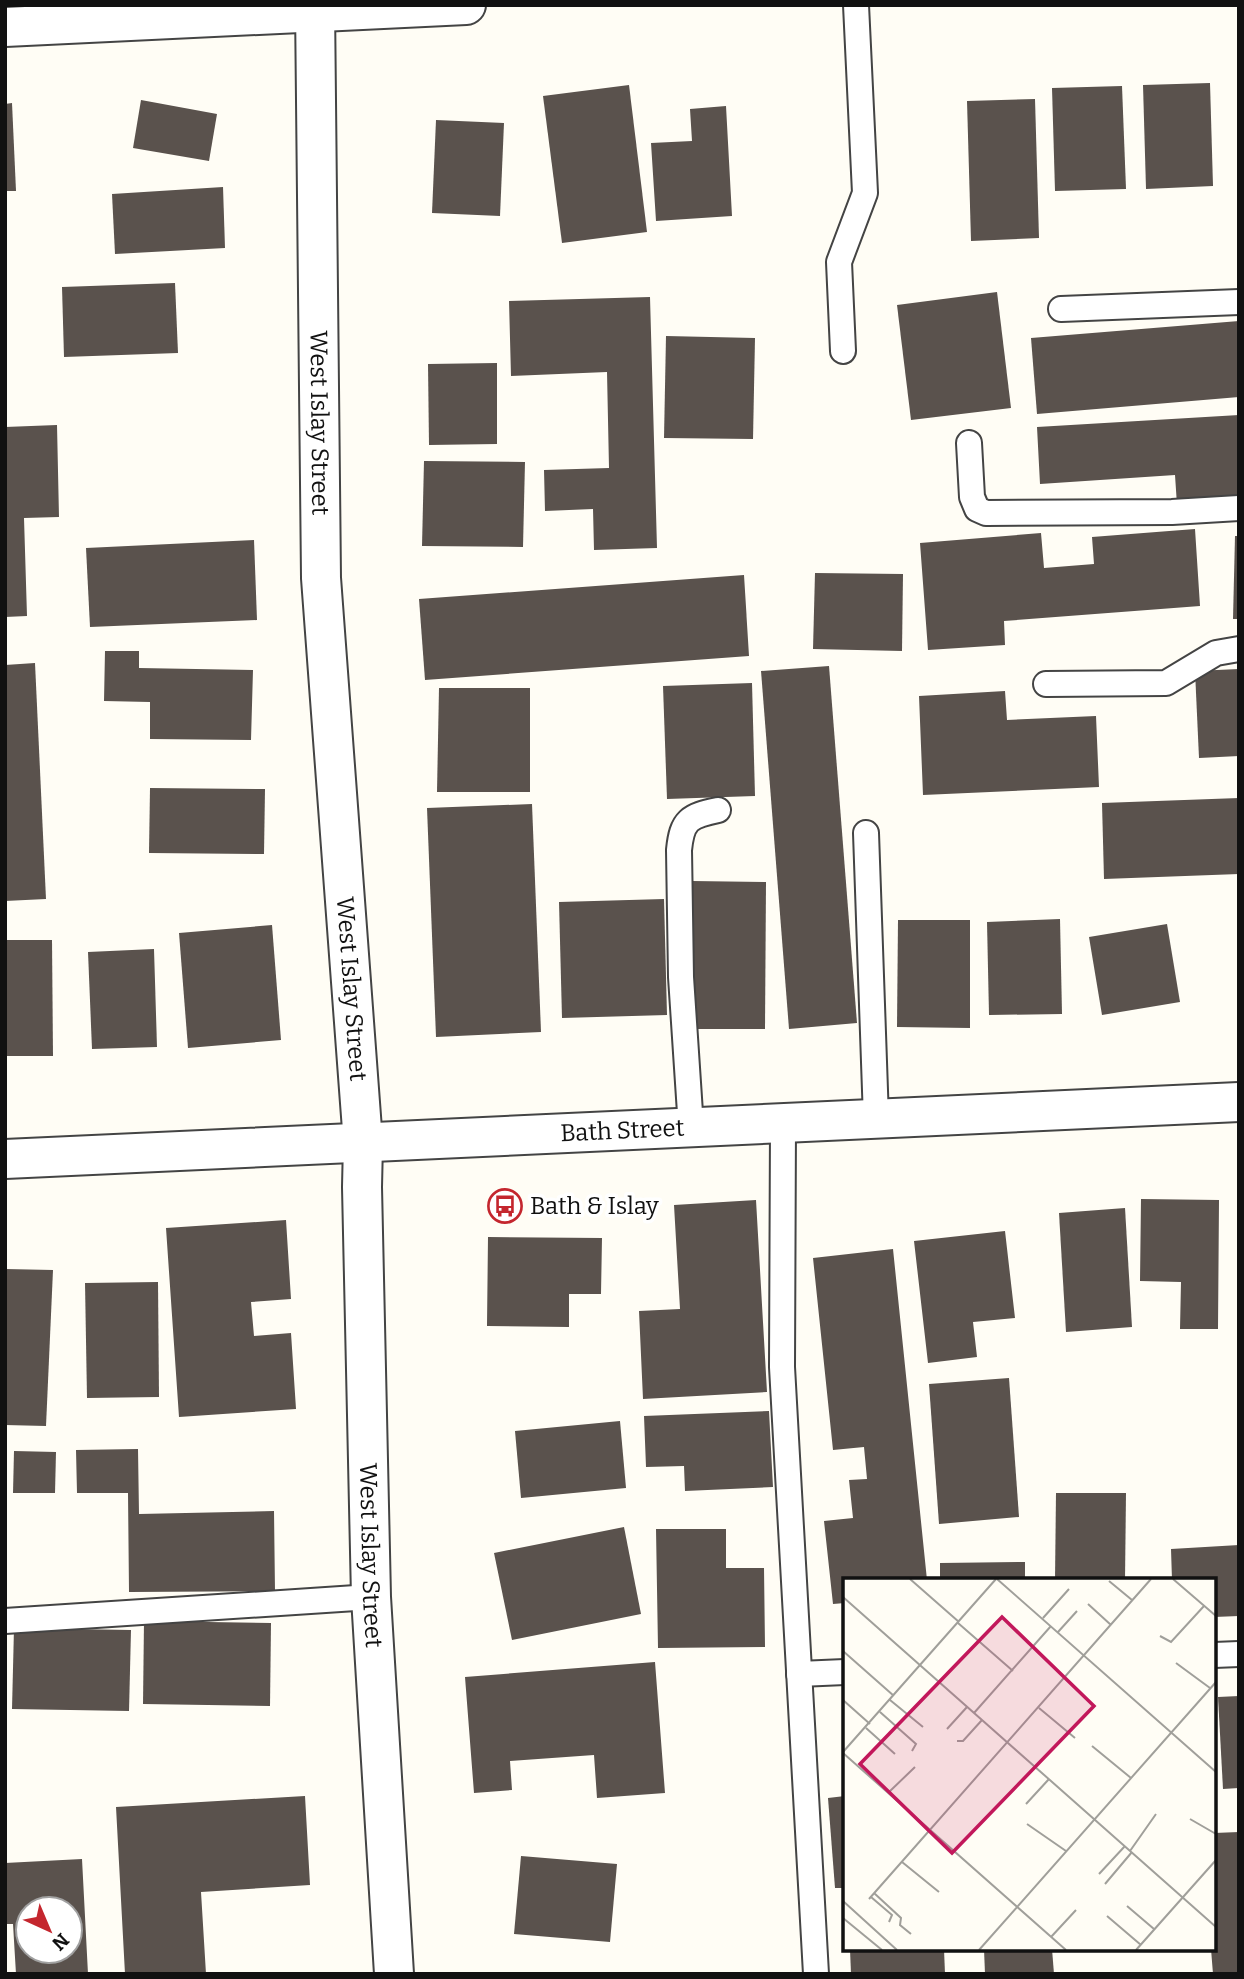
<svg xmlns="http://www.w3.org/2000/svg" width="1244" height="1979" viewBox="0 0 1244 1979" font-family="Bitter,serif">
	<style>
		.building { fill: #5a524d; fill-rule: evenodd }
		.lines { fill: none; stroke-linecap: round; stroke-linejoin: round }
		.service-casing { stroke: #444; stroke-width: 28 }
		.minor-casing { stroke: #444; stroke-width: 42 }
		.service { stroke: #fff; stroke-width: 24 }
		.minor { stroke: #fff; stroke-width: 38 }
		.labels { text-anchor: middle; stroke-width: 7; stroke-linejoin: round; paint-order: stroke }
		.street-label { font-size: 24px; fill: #111; stroke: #fff }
		.poi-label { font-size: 24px; fill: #111; stroke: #fff; text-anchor: start }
		.inset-road { fill: none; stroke: #a09f9a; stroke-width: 2 }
		.view { fill: #c2185b; fill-opacity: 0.15; stroke: #c2185b; stroke-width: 3.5 }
		.inset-edge { fill: none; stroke: #111; stroke-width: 3.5 }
	</style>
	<rect width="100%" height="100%" fill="#fffdf5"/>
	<g class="building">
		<path d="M1210,83L1213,186L1146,189L1143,85Z"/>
		<path d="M629,85L647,232L562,243L543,96Z"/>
		<path d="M1122,86L1126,189L1055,191L1052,88Z"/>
		<path d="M1035,99L1039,238L971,241L967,101Z"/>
		<path d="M141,100L217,114L209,161L133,148Z"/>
		<path d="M12,103L16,191H5V104Z"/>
		<path d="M726,106L732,216L656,221L651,143L692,141L690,109Z"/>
		<path d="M436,120L504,123L500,216L432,213Z"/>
		<path d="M223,187L225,248L115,254L112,194Z"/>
		<path d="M175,283L178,353L64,357L62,287Z"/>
		<path d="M997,292L1011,408L911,420L897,305Z"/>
		<path d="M650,297L657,548L594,550L593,509L545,511L544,470L609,468L607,372L511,376L509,301Z"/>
		<path d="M1239,321V397L1037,414L1031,338Z"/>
		<path d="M666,336L755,338L753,439L664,438Z"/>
		<path d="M497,363V444L429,445L428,364Z"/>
		<path d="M1239,415V501L1177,505L1175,475L1040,484L1037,427Z"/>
		<path d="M57,425L59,517L24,518L27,616L5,617V427Z"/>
		<path d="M424,461L525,462L523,547L422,546Z"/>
		<path d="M1195,529L1200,606L1004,621L1005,645L928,650L920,543L1041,533L1044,568L1094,564L1092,537Z"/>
		<path d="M1235,536H1239V619H1233Z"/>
		<path d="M254,540L257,620L90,627L86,548Z"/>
		<path d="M815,573L903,574L902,651L813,649Z"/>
		<path d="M744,575L749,656L425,680L419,599Z"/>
		<path d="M105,651H139V668L253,670L251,740L150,739V702L104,701Z"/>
		<path d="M35,663L46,899L5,901V665Z"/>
		<path d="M829,666L857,1023L789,1029L761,671Z"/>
		<path d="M1239,669V756L1199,758L1195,671Z"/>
		<path d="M752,683L755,796L667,799L663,686Z"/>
		<path d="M439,688H530V792H437Z"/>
		<path d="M1005,691L1007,720L1096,716L1099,787L923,795L919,696Z"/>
		<path d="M150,788L265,789L264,854L149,853Z"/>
		<path d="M1239,798V874L1104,879L1102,803Z"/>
		<path d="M532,804L541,1032L436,1037L427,808Z"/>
		<path d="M692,881L766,882L765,1029H691Z"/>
		<path d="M664,899L667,1015L562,1018L559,902Z"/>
		<path d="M1060,919L1062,1014L989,1015L987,922Z"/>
		<path d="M898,920H970V1028L897,1027Z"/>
		<path d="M1167,924L1180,1002L1102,1015L1089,937Z"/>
		<path d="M272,925L281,1040L188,1048L179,933Z"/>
		<path d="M5,940H52L53,1056H5Z"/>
		<path d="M154,949L157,1047L92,1049L88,952Z"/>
		<path d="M1141,1199L1219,1200L1218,1329H1180L1181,1282L1140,1281Z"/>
		<path d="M756,1200L767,1392L643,1399L639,1311L680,1309L674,1205Z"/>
		<path d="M1125,1208L1132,1327L1066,1332L1059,1213Z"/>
		<path d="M286,1220L291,1299L251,1302L254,1336L291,1333L296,1409L179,1417L166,1228Z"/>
		<path d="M1005,1231L1015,1318L973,1322L977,1357L928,1363L914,1241Z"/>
		<path d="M488,1237L602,1238L601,1294H569V1327L487,1326Z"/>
		<path d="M893,1249L927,1580H845V1603L833,1604L824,1521L853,1518L849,1480L867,1479L864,1447L833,1450L813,1258Z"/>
		<path d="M5,1269L53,1270L46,1426L5,1425Z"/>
		<path d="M158,1282L159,1397L87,1398L85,1283Z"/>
		<path d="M1009,1378L1019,1517L939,1524L929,1384Z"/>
		<path d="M769,1411L773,1487L685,1491L684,1466L646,1467L644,1416Z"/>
		<path d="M620,1421L626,1488L521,1498L515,1431Z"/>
		<path d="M138,1449L139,1514L274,1511L275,1591L129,1592L128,1493H77L76,1450Z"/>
		<path d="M14,1451L56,1452L55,1493H13Z"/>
		<path d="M1056,1493H1126L1125,1580H1055Z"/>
		<path d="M624,1527L641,1614L512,1640L494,1553Z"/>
		<path d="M656,1529H726V1568H764L765,1647L658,1648Z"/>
		<path d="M1239,1545V1616L1214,1617V1580H1172L1171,1549Z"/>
		<path d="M1025,1562V1580H940V1563Z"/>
		<path d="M144,1621L271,1623L270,1706L143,1704Z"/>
		<path d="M14,1628L131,1630L129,1711L12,1709Z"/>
		<path d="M655,1662L665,1793L597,1798L594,1755L510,1761L512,1790L474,1793L465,1677Z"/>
		<path d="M1239,1696V1788L1223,1789L1218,1697Z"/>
		<path d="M305,1796L310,1885L201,1892L206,1974H125L116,1807Z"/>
		<path d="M845,1796V1888H835L828,1798Z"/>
		<path d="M1239,1832V1974H1213L1211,1949H1214V1833Z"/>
		<path d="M521,1856L617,1864L610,1942L514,1934Z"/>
		<path d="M82,1859L88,1974H16L13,1924H5V1863ZM28,1909H70V1951H28Z"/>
		<path d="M850,1949H944L945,1974H851Z"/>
		<path d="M984,1949H1052L1054,1974H985Z"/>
	</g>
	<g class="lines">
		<g class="service-casing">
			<g id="service">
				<path d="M1061,309L1239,302"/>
				<path d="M843,351L839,262L865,193L856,5"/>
				<path d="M969,443L972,497L977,509L986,513L1172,512L1239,508"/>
				<path d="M1046,684L1166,683L1216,653L1239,649"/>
				<path d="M866,833L876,1119"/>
				<path d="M783,1124L782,1367L816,1974"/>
				<path d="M691,1128L681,977L679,850C682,820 689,816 718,810"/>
				<path d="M5,1621L371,1597"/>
				<path d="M1214,1655L1239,1654"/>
				<path d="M799,1674L845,1672"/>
			</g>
		</g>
		<g class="minor-casing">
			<g id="minor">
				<path id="s1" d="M315,5L321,578L363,1143L362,1187L371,1597L394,1974"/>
				<path d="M5,27L466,5"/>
				<path id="s2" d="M5,1159L1239,1102"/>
			</g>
		</g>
		<use href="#service" class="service"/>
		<use href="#minor" class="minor"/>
	</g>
	<defs>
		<g id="bus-ring" transform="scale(1.75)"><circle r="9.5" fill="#fff" stroke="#c4262e" stroke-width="1.5"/><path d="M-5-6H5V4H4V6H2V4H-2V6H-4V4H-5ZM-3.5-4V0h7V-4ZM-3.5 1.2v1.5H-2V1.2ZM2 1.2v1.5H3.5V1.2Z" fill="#c4262e"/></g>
	</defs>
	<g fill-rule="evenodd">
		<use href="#bus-ring" x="505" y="1206"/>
	</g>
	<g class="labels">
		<g class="street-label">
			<text dy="8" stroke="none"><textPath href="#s1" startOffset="418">West Islay Street</textPath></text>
			<text dy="8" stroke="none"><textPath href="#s1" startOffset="985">West Islay Street</textPath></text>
			<text dy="8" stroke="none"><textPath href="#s2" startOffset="618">Bath Street</textPath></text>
			<text dy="8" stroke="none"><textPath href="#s1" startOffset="1552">West Islay Street</textPath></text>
		</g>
		<g class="poi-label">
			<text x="530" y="1214">Bath &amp; Islay</text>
		</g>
	</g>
	<g transform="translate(843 1578)">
		<rect width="373" height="373" fill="#fffdf5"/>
		<path class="inset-road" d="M67,1L116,44M154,1L373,194M330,1L373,38M266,3L289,22M0,19L373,349M245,26L268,47M200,40L226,11M115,45L170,93M215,54L234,33M317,58L328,64L361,28M0,73L51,118M333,85L367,110M0,122L27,146M47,122L80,149M196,130L232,160M37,134L73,166L69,173M131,135L208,48M23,150L52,176M104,151L124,129M114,163H120L139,142M249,168L288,200M0,174L153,1M0,175L223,372M45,215L72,189M183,226L206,201M347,241L373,256M184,246L223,273M287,273L313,236M59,284L96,314M256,296L282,268M262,306L289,274M31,315L58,340L57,347L68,356M28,319L49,337L46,344M26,321L308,1M0,323L54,372M284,328L311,351M264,338L298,367M0,340L39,372M208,359L233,332M136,372L373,104M293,372L373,282"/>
		<path class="view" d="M159,39L251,128L109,275L17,186Z"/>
		<rect width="373" height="373" class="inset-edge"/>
	</g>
	<rect width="1244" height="1979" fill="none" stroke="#111111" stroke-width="14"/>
	<g transform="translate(49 1930) rotate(136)"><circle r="33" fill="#ffffff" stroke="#a0a0a0" stroke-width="2"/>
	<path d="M0-5L12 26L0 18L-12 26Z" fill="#c4262e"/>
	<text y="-10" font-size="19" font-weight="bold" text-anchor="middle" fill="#111111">N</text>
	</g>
</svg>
